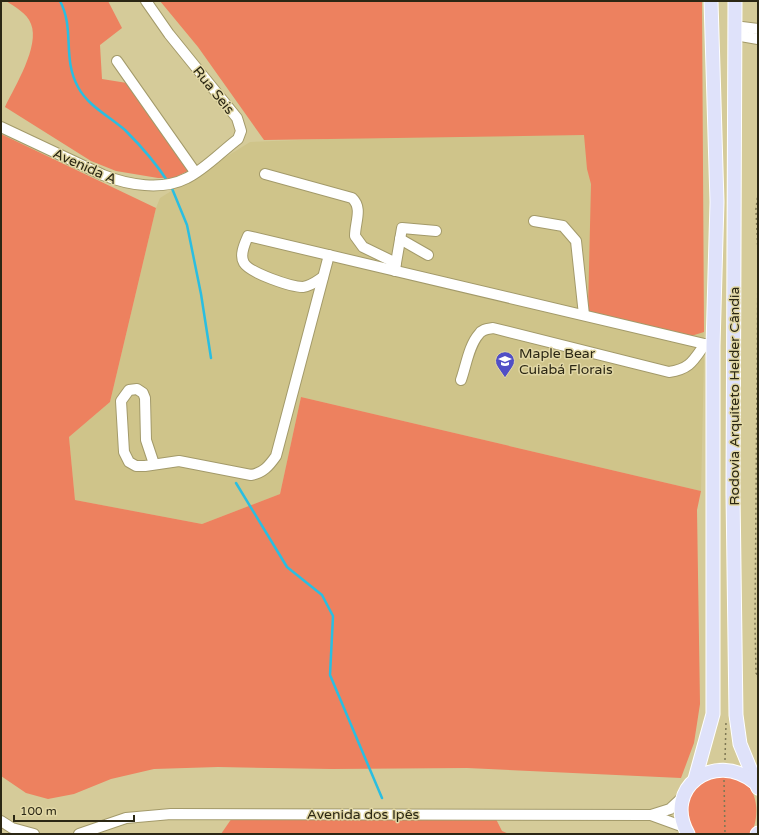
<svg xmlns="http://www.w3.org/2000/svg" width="759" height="835" viewBox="0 0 759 835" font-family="'Varela Round',sans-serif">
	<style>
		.built { fill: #cfc48a }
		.green { fill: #ed815f }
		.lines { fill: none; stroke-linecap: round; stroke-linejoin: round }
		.stream { stroke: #2abee1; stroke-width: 2.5 }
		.minor-casing { stroke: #a39a6a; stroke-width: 12 }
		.major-casing { stroke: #fff; stroke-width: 15 }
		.path { stroke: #7d7754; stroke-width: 1.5; stroke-dasharray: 2 3; stroke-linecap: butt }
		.minor { stroke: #fff; stroke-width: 10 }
		.major { stroke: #dfe2fa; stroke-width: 13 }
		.labels { text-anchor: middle; stroke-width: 3; stroke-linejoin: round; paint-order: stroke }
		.street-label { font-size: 14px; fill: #2b2714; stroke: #e2d8a6 }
		.poi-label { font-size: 14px; fill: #2b2714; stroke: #e2d8a6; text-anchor: start }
	</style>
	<rect width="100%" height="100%" fill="#d5cb99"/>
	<path class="built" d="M701,125L704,359L701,491L301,397L280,494L202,524L75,500L69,437L110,402L156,208L160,198L250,142Z"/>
	<g class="green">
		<path d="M6,1H108L122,28L100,45L102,79L127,83L188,171L173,178H158L116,171L91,161L5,107C15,86 40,46 31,24C27,13 15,7 6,1Z"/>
		<path d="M160,1H702L704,332L691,336L591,313L588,310L591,184L587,169L584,135L264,140L198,47Z"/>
		<path d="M1,134L156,208L110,402L69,437L75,500L202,524L280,494L301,397L701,491L697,510L700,704L694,743L681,778L467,768L332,769L218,767L154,769L111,779L74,794L48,799L26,793L1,776Z"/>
		<path d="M731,776C735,778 741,780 745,783C759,794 759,819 751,834H695C681,817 687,786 709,778C715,775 724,776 731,776Z"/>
		<path d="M232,818L496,819L502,831L509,834H221Z"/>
	</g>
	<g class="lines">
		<g class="stream">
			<path d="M60,1C75,29 62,58 78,87C88,106 109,116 125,130C141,146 156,163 168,182"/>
			<path d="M171,186L187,225L201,294L211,358"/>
			<path d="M236,483L287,567L322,595L333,616L330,675L382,798"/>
		</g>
		<g class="minor-casing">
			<g id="minor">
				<path d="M734,26L758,29"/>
				<path d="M735,35L758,39"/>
				<path d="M117,61L195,172"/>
				<path d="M1,127L103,175C128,185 162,191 187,178C204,170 222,151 238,139L241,131L237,118L169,34L146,1"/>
				<path d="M265,174L352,198C363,208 355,222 355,236L363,247L396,263L395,271"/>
				<path d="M534,221L563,226L576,241L584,315"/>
				<path d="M400,239L428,255"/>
				<path d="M396,263L402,228L436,231"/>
				<path d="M323,277C317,281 311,286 303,287C291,287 250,273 244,263C239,255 245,243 248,236L713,346"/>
				<path d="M461,380C466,366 469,345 479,334C482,329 488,329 493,328L669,372C690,369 693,361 705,344"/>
				<path d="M154,464L146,440L145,398L143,393L137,389L129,390L121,401L124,452L129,462L136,466H145L179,461L251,475C263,473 269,466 276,456L329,255"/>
				<path d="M684,796L670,809L651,815L684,827"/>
				<path d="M1,821L12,828L34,834"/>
				<path d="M79,834L126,818L171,814L651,815"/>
			</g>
		</g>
		<g class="major-casing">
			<g id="major">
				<path d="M735,1L733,494L736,715L740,744L758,788"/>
				<path d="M695,779L713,714V346L717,202L711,1"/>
				<path d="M688,834C662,788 715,750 754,782"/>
				<path d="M757,834L758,833"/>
			</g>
		</g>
		<g class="path">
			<path d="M758,193L756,209L758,255L755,624L756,673L758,676"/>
			<path d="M725,760L726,722"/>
			<path d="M724,780L725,834"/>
		</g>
		<use href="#minor" class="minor"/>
		<use href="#major" class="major"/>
	</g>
	<defs>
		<g id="school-pin" transform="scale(1)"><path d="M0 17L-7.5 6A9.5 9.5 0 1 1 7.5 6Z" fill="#514fc6" stroke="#e2d8a6"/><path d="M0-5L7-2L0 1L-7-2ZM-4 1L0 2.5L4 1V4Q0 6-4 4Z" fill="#fff"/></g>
	</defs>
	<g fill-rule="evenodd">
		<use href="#school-pin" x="505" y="361"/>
	</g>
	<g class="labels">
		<g class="street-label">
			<text transform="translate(214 90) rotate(51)" y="5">Rua Seis</text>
			<text transform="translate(85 166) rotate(24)" y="5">Avenida A</text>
			<text transform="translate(734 396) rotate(-90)" y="5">Rodovia Arquiteto Helder Cândia</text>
			<text x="363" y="819">Avenida dos Ipês</text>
		</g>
		<g class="poi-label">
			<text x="519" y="358">Maple Bear<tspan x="519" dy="16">Cuiabá Florais</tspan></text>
		</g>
	</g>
	<rect width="759" height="835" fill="none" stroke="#2b2714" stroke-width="4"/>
	<path d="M14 815v6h120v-6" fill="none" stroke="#2b2714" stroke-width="2"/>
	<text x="20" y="815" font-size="12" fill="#2b2714" stroke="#e2d8a6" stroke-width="3" paint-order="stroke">100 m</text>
</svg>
